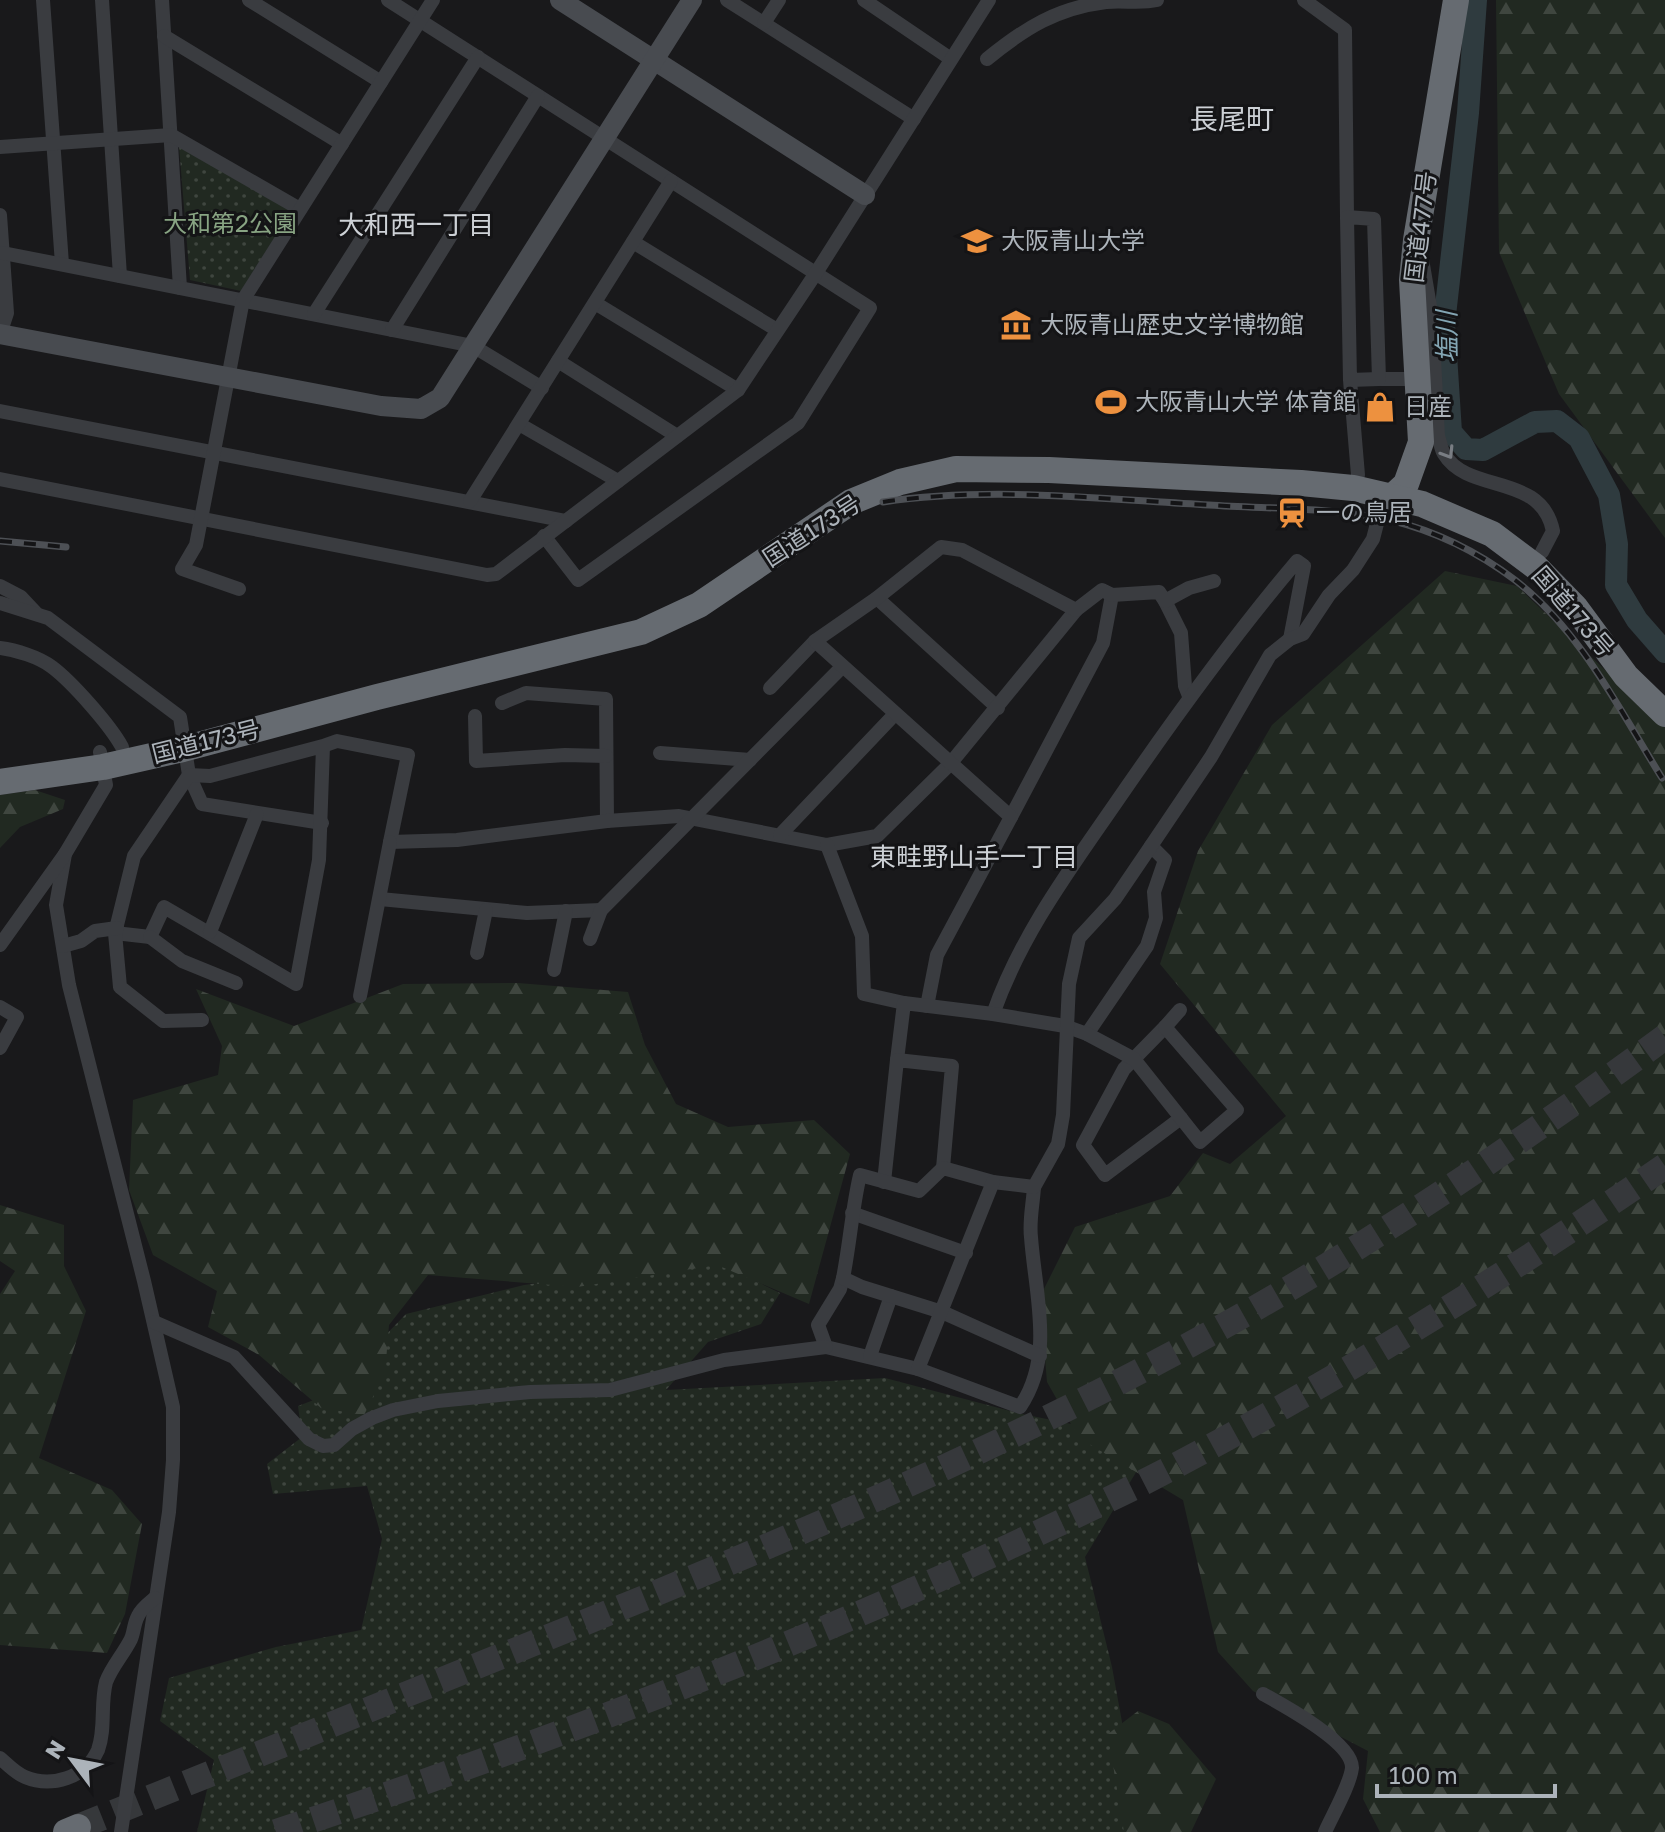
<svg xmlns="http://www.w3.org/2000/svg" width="1665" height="1832" viewBox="0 0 1665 1832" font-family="'Golos Text','Noto Sans JP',sans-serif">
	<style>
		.grass { fill: url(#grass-dots) }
		.forest { fill: url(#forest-firs) }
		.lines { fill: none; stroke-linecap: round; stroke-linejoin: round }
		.river { stroke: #2f3b3f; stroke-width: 22 }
		.highway-tunnel { stroke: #36383b; stroke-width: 26; stroke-dasharray: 26 13; stroke-linecap: butt }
		.street { stroke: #3a3c40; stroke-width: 14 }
		.secondary { stroke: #484b50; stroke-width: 20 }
		.highway { stroke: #666b71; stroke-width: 26 }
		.rail-casing { stroke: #4d5055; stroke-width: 7 }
		.rail { stroke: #141416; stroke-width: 4; stroke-dasharray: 12; stroke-linecap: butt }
		.oneway { stroke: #797d83 }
		.labels { text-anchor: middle; stroke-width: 6; stroke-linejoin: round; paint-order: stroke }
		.park-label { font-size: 24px; fill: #88a483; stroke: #141416 }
		.street-label { font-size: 24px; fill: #acb3ba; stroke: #141416 }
		.poi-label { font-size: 24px; fill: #acb3ba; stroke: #141416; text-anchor: start }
		.neighbourhood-label { font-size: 26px; fill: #cdd1d6; stroke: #141416 }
		.water-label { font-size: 26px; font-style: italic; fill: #84a6b4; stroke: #141416 }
		.quarter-label { font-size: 28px; fill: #cdd1d6; stroke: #141416 }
	</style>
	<defs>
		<pattern id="grass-dots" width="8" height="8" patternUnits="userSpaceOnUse" patternTransform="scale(2)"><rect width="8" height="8" fill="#212921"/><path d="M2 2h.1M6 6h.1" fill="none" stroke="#3f463f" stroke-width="1.8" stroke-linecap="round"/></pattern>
		<pattern id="forest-firs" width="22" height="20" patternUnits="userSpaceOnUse" patternTransform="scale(2)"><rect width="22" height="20" fill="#212921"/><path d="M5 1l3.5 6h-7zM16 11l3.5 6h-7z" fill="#3f463f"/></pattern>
	</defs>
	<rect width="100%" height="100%" fill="#19191b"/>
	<g class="grass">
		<path d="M179,146L288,208L289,215L241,291L190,280Z"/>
		<path d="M713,1260L780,1293L761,1324L708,1342L666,1390L885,1378L1022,1414L1121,1434L1138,1469L1085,1557L1112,1667L1142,1832H197L214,1760L160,1721L169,1678L276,1647L361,1630L382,1539L367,1486L273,1494L267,1464L302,1437L298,1406L327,1395L406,1314L524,1285Z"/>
	</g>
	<g class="forest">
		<path d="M1496,0H1665V538L1559,394L1499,252Z"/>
		<path d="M1445,571L1517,586L1665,727V1832H1380L1363,1799L1368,1751L1253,1691L1218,1652L1183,1500L1079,1438L1047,1382L1040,1297L1075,1227L1170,1196L1203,1153L1230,1164L1286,1116L1160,964L1198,851L1272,725Z"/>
		<path d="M35,790L65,800L63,809L20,827L0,848V795Z"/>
		<path d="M518,983L628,992L645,1045L676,1104L728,1127L814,1120L850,1154L809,1304L717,1265L577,1287L428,1275L389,1325L385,1373L364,1415L321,1408L259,1355L208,1327L217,1291L153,1255L129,1190L133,1100L218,1075L222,1046L196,989L294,1026L403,984Z"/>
		<path d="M0,1205L64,1225V1266L86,1311L39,1458L112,1490L142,1524L125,1614L107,1653L0,1645V1294L15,1271L0,1261Z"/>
		<path d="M1138,1711L1169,1724L1216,1779L1191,1832H1124L1108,1734Z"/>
	</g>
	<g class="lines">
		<path class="river" d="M1476,0L1468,113L1444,324L1451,432L1466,449L1483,450L1535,422L1557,421L1579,438L1609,495L1617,544L1616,585L1637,620L1665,652"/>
		<g class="highway-tunnel">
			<path d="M78,1827C230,1766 382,1704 534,1643C747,1557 958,1468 1161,1360C1338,1267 1504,1155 1665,1037"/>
			<path d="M276,1832C513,1754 746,1667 972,1564C1040,1532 1109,1501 1175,1466C1344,1376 1507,1275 1665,1166"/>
		</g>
		<g class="street">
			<path d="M43,0L62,264"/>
			<path d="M102,0L120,276"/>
			<path d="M162,0L180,288"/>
			<path d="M249,0L381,82"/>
			<path d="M388,0L870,308L798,423L578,580L544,536"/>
			<path d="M727,0L914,119"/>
			<path d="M864,0L951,59"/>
			<path d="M1304,0L1345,30L1347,217"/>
			<path d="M764,23L779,0"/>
			<path d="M164,36L342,144"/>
			<path d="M987,59C1025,28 1057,8 1106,2C1123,0 1140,4 1157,0"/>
			<path d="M0,147L171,135L300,209"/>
			<path d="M0,215L7,313L0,334"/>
			<path d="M633,242L777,330"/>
			<path d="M3,253L473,346L542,388"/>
			<path d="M1422,259L1432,318L1438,436C1440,441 1441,449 1444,454C1469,495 1541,472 1553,531L1542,552"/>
			<path d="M595,303L738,390"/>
			<path d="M314,314L478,57"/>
			<path d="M392,330L538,96"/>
			<path d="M558,361L677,436"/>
			<path d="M1379,379H1419"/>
			<path d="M1350,380L1379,379L1374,219L1347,217L1350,380L1358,475"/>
			<path d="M0,411L566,521"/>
			<path d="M519,424L618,481"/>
			<path d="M0,479L487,575L496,574L738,390L816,273L989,0"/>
			<path d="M470,501L671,181"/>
			<path d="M0,586L21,597L36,613"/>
			<path d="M239,589L182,569L196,545L243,300L433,0"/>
			<path d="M877,598L998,708"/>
			<path d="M1165,601L1181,633L1185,686L1189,696"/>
			<path d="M0,603L48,618L180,717L189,775L202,804L322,823"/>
			<path d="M0,648C16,650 39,657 52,667C72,682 110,725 122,747"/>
			<path d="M770,688L815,641"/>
			<path d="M502,703L526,693L606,699L607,821"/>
			<path d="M475,716L476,761L565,755L606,756"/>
			<path d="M323,746L210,776L189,775L134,856L115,933L150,937L164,907L296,984L319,860L323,746L337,741L408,755L390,842L457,840L607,821L679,816L827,845L877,836L950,764L1076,610"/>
			<path d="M660,753L750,760"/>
			<path d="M1011,817L1103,643L1112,595"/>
			<path d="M780,835L894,715"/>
			<path d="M827,845L862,936L864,994L904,1003"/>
			<path d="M65,854L56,905L69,985L144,1281L173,1407V1460L169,1512L121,1832"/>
			<path d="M380,899L527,913L601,910"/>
			<path d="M210,932L257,814"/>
			<path d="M115,933L120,987L163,1021L202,1020"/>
			<path d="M150,937L182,961L236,983"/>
			<path d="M590,939L601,910L842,667"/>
			<path d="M0,945L65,854L106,785L100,752"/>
			<path d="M63,946L81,941L95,931L117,928"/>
			<path d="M477,953L486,910"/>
			<path d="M554,970L566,911"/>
			<path d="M360,996L390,842"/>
			<path d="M927,1006L937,955L1011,817L815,641L877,598L941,547L962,550L1076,610L1102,590L1112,595L1159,592L1165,601L1189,588L1214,581"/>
			<path d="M0,1007L17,1017L0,1048"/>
			<path d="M993,1014C1021,935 1068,872 1115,804C1172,721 1231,639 1297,561L1304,566L1290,639"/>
			<path d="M1165,1027L1124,1069L1083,1145L1105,1175L1181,1118"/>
			<path d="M1087,1034L1147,946L1156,918L1154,892L1165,860L1151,846"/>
			<path d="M897,1060L904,1003L993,1014L1065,1026L1087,1034L1134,1059L1200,1142L1237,1110L1165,1027L1180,1010"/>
			<path d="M884,1182L897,1060L952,1066L943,1168"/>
			<path d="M852,1213L966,1253"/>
			<path d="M843,1278L840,1289L818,1325L826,1347L918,1369L1020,1407C1055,1356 1035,1294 1031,1237C1029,1221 1033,1204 1034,1187"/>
			<path d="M154,1322L234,1357L309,1439L323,1446L334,1445L352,1429L372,1418L393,1410L438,1401L530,1392L610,1390L724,1360L826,1347"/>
			<path d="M870,1356L891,1296"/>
			<path d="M1040,1356L942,1312L862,1287L843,1278C850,1243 852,1209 860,1175L919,1191L943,1168L993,1182L1034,1187L1058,1144L1063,1115L1069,984L1079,938L1115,899L1151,846L1211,757L1270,655L1290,639L1303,634L1329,595L1353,570L1373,539L1381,508L1393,496"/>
			<path d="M918,1369L993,1182"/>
			<path d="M1263,1694C1283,1705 1353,1743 1352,1768C1350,1785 1332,1816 1325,1832"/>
			<path d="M0,1758C8,1765 15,1773 25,1777C51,1788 86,1778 98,1750C106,1728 100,1705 106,1682C112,1666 123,1655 131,1639C134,1632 134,1623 138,1616C141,1609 149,1603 155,1598"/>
		</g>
		<g class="secondary">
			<path d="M560,0L865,195"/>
			<path d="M0,334L381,406L421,409L440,398L692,0"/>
		</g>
		<g class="highway">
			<path d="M1393,496L1406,484L1421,442L1412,280L1416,240L1456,0"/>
			<path d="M0,782L103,767L183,749L377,697L641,632L699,605L851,502L900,482L956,469L1049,470L1301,483L1353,488L1422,504L1492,534L1536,567L1575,607L1626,676L1665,714"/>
			<path d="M66,1832L78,1827"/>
		</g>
		<g class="rail-casing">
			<g id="rail">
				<path d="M883,502C990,486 1101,499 1209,505C1269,509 1332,507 1390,520C1435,531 1478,552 1515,580C1581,631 1619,709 1662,778"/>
				<path d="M0,541L66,547"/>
			</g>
		</g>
		<use href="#rail" class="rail"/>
	</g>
	<defs><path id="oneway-chevron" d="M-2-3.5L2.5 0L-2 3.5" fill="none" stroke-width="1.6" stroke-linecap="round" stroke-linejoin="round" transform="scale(2)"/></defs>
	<use class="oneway" href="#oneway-chevron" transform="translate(1448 453) rotate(58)"/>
	<defs>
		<g id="university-bare" transform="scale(2.4)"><path d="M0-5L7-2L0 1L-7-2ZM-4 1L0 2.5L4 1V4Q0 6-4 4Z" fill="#ed913f" stroke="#141416" stroke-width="2.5" paint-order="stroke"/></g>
		<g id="museum-bare" transform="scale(2.4)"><path d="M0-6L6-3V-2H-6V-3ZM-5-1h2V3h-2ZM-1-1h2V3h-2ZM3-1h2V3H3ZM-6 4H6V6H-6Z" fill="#ed913f" stroke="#141416" stroke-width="2.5" paint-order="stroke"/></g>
		<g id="stadium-bare" transform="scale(2.4)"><path d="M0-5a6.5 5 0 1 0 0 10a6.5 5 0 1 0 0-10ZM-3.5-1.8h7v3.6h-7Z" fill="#ed913f" stroke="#141416" stroke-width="2.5" paint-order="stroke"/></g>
		<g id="shop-bare" transform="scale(2.4)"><path d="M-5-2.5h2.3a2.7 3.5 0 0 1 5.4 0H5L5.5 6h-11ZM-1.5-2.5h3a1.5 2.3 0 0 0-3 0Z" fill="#ed913f" stroke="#141416" stroke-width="2.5" paint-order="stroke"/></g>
		<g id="station-bare" transform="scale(2.4)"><path d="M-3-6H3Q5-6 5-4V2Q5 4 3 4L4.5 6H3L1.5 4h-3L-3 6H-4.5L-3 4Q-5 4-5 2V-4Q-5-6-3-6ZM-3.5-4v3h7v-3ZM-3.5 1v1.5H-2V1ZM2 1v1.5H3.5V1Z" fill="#ed913f" stroke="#141416" stroke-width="2.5" paint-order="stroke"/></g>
	</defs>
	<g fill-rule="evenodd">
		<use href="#university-bare" x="977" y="241"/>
		<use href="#museum-bare" x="1016" y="325"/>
		<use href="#stadium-bare" x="1111" y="402"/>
		<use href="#shop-bare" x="1380" y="407"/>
		<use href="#station-bare" x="1292" y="513"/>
	</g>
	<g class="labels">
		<g class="park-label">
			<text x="230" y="232">大和第2公園</text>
		</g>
		<g class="street-label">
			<text transform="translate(1421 227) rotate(-83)" y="8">国道477号</text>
			<text transform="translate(812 531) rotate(-33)" y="8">国道173号</text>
			<text transform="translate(1573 612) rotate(49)" y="8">国道173号</text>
			<text transform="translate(206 742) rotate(-14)" y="8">国道173号</text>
		</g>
		<g class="poi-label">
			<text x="1001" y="249">大阪青山大学</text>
			<text x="1040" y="333">大阪青山歴史文学博物館</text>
			<text x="1135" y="410">大阪青山大学 体育館</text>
			<text x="1404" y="415">日産</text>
			<text x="1316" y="521">一の鳥居</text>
		</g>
		<g class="neighbourhood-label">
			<text x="416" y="234">大和西一丁目</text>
			<text x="974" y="866">東畦野山手一丁目</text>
		</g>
		<g class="water-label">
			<text transform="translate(1447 337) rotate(-91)" y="9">塩川</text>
		</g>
		<g class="quarter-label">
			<text x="1232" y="129">長尾町</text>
		</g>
	</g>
	<g transform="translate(72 1760) rotate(302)" stroke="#141416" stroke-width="6" paint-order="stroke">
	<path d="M0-6L14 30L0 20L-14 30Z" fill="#acb3ba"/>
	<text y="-12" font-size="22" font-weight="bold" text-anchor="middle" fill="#acb3ba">N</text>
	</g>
	<path d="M1377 1784v12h178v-12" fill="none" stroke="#acb3ba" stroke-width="4"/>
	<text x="1389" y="1784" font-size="24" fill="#acb3ba" stroke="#141416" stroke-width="6" paint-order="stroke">100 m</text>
</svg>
